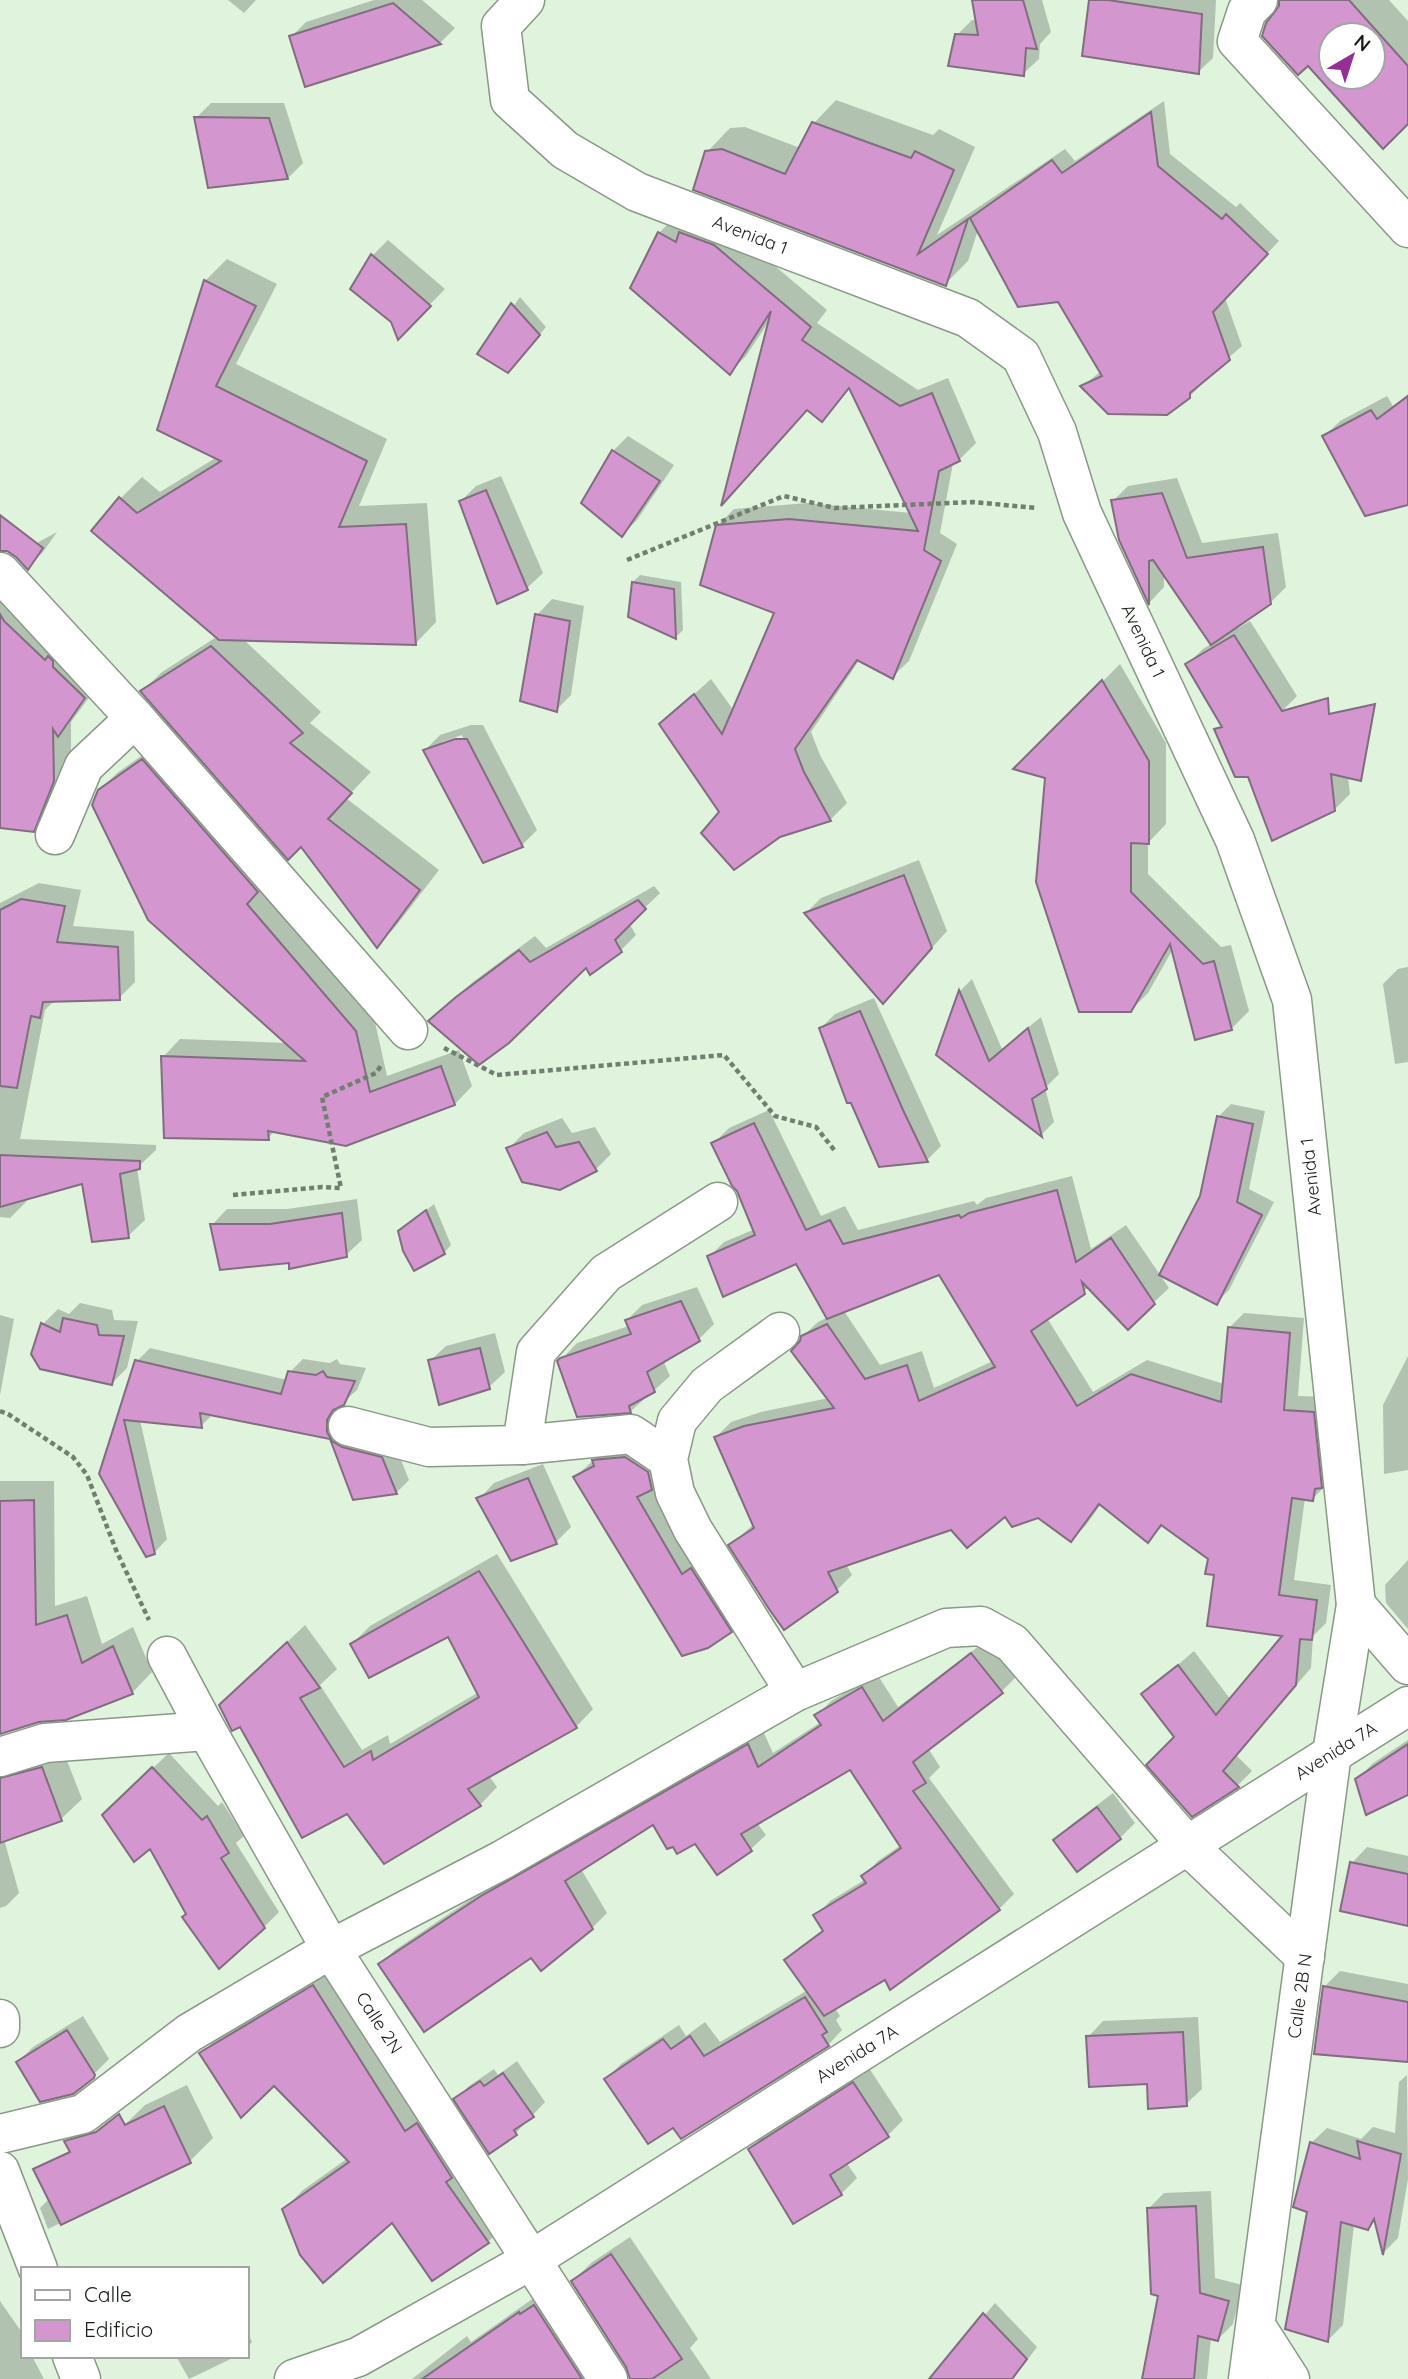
<svg xmlns="http://www.w3.org/2000/svg" width="1408" height="2379" viewBox="0 0 1408 2379" font-family="Quicksand,sans-serif">
	<style>
		.shadow { fill: #0003; fill-rule: evenodd }
		.building { fill: #d396cf; stroke: #816d7f; stroke-width: 2; fill-rule: evenodd }
		.lines { fill: none; stroke-linecap: round; stroke-linejoin: round }
		.minor-casing { stroke: #889a86; stroke-width: 41 }
		.path { stroke: #717e70; stroke-width: 4.5; stroke-dasharray: 5 3.5; stroke-linecap: butt }
		.minor { stroke: #fff; stroke-width: 38 }
		.labels { text-anchor: middle; stroke-width: 5; stroke-linejoin: round; paint-order: stroke }
		.street-label { font-size: 18px; fill: #171e16; stroke: #fff }
	</style>
	<rect width="100%" height="100%" fill="#dff3dd"/>
	<g class="shadow">
		<path d="M228,0H256L244,13Z"/>
		<path d="M374,0H422L455,28L441,42L306,84L291,37L306,22Z"/>
		<path d="M974,0H1042L1051,32L1040,44L1039,59L1023,74L957,35L972,20H977Z"/>
		<path d="M1091,0H1216L1213,58L1198,72Z"/>
		<path d="M1281,0H1389L1408,21V122L1384,146L1308,63L1281,7ZM1331,35H1373V77H1331Z"/>
		<path d="M836,100L933,135L939,129L975,147L937,235L1065,149L1075,161L1164,101L1170,154L1236,207L1240,203L1279,241L1225,298L1242,346L1202,381V384L1189,397L1083,386L1101,371L1059,300L978,230L968,261L945,284L707,152L730,128L745,127L800,148L814,123Z"/>
		<path d="M211,103H284L303,163L288,178L196,118Z"/>
		<path d="M676,216L730,228L827,310L817,323L918,390L948,378L976,443L959,460L953,463L940,533L957,544L909,661L892,677L860,659L811,732L820,755L847,803L831,819L779,836L721,812L661,724L711,679L734,711L776,612L717,526L734,509L807,503L911,513L850,388L822,420L771,318L746,356L730,372L659,233Z"/>
		<path d="M388,240L445,289L399,336L393,321L352,289L373,255Z"/>
		<path d="M227,259L277,284L236,364L387,439L359,506L427,503L436,622L415,644L243,639L321,712L310,723L371,772L346,798L439,870L396,926L377,946L301,845L142,691L162,672L218,636L120,499L142,477L160,492L217,457L205,281Z"/>
		<path d="M520,297L546,327L516,363L480,354Z"/>
		<path d="M1408,394V503L1324,437L1340,421L1387,396L1393,406Z"/>
		<path d="M628,436L674,465L637,520L622,535L613,451Z"/>
		<path d="M501,476L543,573L527,588L498,601L461,501L476,486Z"/>
		<path d="M1177,478L1202,543L1278,533L1286,587L1270,603L1237,625L1238,628L1250,621L1297,696L1282,711L1219,718L1187,664L1203,649L1212,643L1164,572V587L1150,602L1120,539L1113,501L1128,486Z"/>
		<path d="M57,532L43,552L28,567L35,544Z"/>
		<path d="M0,565L102,680L71,722V762L51,812L33,830L0,826Z"/>
		<path d="M640,575L681,582L683,630L676,637L633,582Z"/>
		<path d="M552,599L584,606L571,695L556,710L537,615Z"/>
		<path d="M1120,664L1166,743V824L1148,843V874L1221,947L1231,945L1249,1011L1231,1029L1173,949L1148,993L1130,1011L1047,777L1017,768Z"/>
		<path d="M471,725H483L537,830L522,845L425,750L440,735ZM462,735L463,738L442,745V742Z"/>
		<path d="M160,743L373,1013L387,1076L459,1050L472,1086L455,1104L276,1130L268,1138L163,1057L180,1039L287,1043L99,791L117,773Z"/>
		<path d="M1344,743L1350,794L1334,810L1273,839Z"/>
		<path d="M919,860L947,931L898,986L806,913L821,898Z"/>
		<path d="M39,883L81,890L73,926L134,931L135,982L119,998L55,1000L45,1010L20,1139L156,1145V1150L137,1168L145,1220L128,1236L83,1182L26,1198V1202L10,1218L0,1217V903Z"/>
		<path d="M654,886L660,893L629,923L636,935L621,950L586,966L445,1006L473,982L535,936L546,948Z"/>
		<path d="M1408,967V1062L1395,1064L1383,984L1398,969Z"/>
		<path d="M972,979L1002,1049L1041,1017L1059,1074L1045,1088L1054,1122L1042,1134L939,1054L960,991Z"/>
		<path d="M874,998L941,1146L927,1160L880,1165L821,1028L835,1014Z"/>
		<path d="M1231,1104L1265,1111L1249,1189L1274,1202L1229,1290L1216,1303L1201,1196L1218,1117Z"/>
		<path d="M769,1110L821,1216L845,1206L858,1230L974,1201L977,1205L986,1198L1072,1176L1091,1249L1126,1225L1169,1288L1128,1327L1089,1287L1047,1318L1093,1392L1147,1360L1224,1384L1229,1328L1244,1313L1304,1318L1298,1396L1328,1397V1484L1312,1499L1305,1498L1294,1580L1331,1585L1326,1623L1313,1636L1311,1668L1236,1755L1252,1771L1237,1786L1177,1737L1144,1694L1194,1651L1231,1700L1285,1635L1216,1574L1210,1559L1164,1525L1148,1540L1101,1504L1086,1525L1071,1540L1039,1516L1005,1515L952,1528L846,1564L852,1575L836,1591L730,1545L754,1524L716,1437L731,1422L761,1412L829,1398L801,1342L802,1337L818,1322L828,1317L797,1262L709,1257L724,1242L755,1229L738,1190L714,1143L729,1128ZM940,1273L993,1361L934,1388L922,1351L880,1365L844,1311Z"/>
		<path d="M562,1118L572,1133L595,1127L611,1154L596,1169L508,1149L524,1133Z"/>
		<path d="M357,1199L362,1240L346,1255L290,1261L212,1225L227,1209H287Z"/>
		<path d="M434,1204L451,1245L444,1253L400,1231Z"/>
		<path d="M697,1287L714,1324L699,1339L663,1360L670,1376L631,1411L578,1416L559,1362L577,1343L629,1326L627,1320L642,1305Z"/>
		<path d="M80,1303L112,1310L114,1320L138,1321L127,1368L112,1383L43,1324L58,1309L69,1314Z"/>
		<path d="M0,1315L14,1319L0,1395Z"/>
		<path d="M495,1333L505,1372L489,1387L430,1361L446,1346Z"/>
		<path d="M150,1348L287,1380L290,1372L303,1359L330,1363L337,1359L340,1364L366,1368L357,1390L340,1405V1419L395,1445L409,1480L396,1493L355,1499L331,1437L213,1414L201,1426L140,1420L167,1539L154,1553L101,1474L137,1361Z"/>
		<path d="M1408,1356V1470L1384,1474L1383,1405Z"/>
		<path d="M640,1443L665,1474L653,1487L696,1562L745,1617L731,1631L575,1477L608,1447Z"/>
		<path d="M543,1464L571,1527L556,1542L479,1499L494,1483Z"/>
		<path d="M0,1481H54L55,1606L87,1596L102,1644L133,1627L152,1672L132,1693L0,1732Z"/>
		<path d="M497,1554L593,1709L576,1727L489,1776L497,1787L480,1805L347,1812L239,1688L305,1625L337,1669L320,1685L362,1750L388,1735L390,1744L479,1692L449,1634L352,1644L370,1626Z"/>
		<path d="M1408,1560V1629L1386,1603L1385,1585Z"/>
		<path d="M987,1640L1016,1677L1002,1691L928,1748L940,1767L929,1778L1014,1894L999,1909L835,2008L840,2016L836,2020L842,2030L828,2045L674,2125L606,2079L621,2064L679,2025L686,2036L705,2022L720,2042L808,1990L786,1960L801,1946L824,1929L816,1916L830,1901L866,1879L864,1876L878,1861L901,1845L851,1768L757,1823L766,1835L751,1849L718,1873L696,1841L654,1823L581,1869L607,1913L592,1928L532,1955L380,1964L395,1950L498,1881L763,1731L773,1753L821,1722L817,1716L831,1701L877,1674L898,1707Z"/>
		<path d="M1408,1740V1793L1357,1780L1372,1764Z"/>
		<path d="M0,1745L62,1748L82,1799L61,1819L4,1839L19,1893L6,1906L0,1908Z"/>
		<path d="M169,1753L218,1806L222,1802L244,1836L236,1843L279,1912L264,1927L187,1914L151,1846L119,1800Z"/>
		<path d="M1113,1793L1135,1823L1120,1838L1055,1840L1071,1825Z"/>
		<path d="M1367,1847L1408,1856V1922L1352,1863Z"/>
		<path d="M333,1967L507,2223L488,2242L392,2221L284,2209L303,2190L348,2158L274,2084L202,2053L221,2034Z"/>
		<path d="M1340,1971L1408,1984V2060L1325,1986Z"/>
		<path d="M83,2016L109,2059L94,2074L18,2062L33,2047Z"/>
		<path d="M1198,2017L1202,2089L1186,2104L1149,2082L1088,2037L1103,2021Z"/>
		<path d="M517,2061L545,2102L516,2133L489,2151L456,2099L469,2086L494,2069L498,2075Z"/>
		<path d="M869,2068L903,2120L888,2135L846,2162L857,2178L841,2194L794,2222L750,2149L765,2134Z"/>
		<path d="M1407,2075L1408,2179L1398,2238L1384,2252L1376,2220L1368,2228L1354,2224L1343,2325L1328,2340L1309,2211L1311,2143L1327,2128L1361,2139L1373,2127L1395,2133L1399,2082Z"/>
		<path d="M187,2085L213,2138L190,2161L48,2229L40,2208L145,2105Z"/>
		<path d="M1211,2191L1215,2278L1243,2285L1233,2324L1218,2339L1211,2337L1207,2379H1143L1160,2295L1149,2208L1164,2193Z"/>
		<path d="M630,2237L698,2339L690,2348L711,2379H631L628,2367L573,2281L591,2263Z"/>
		<path d="M538,2295L615,2379H412L467,2336L471,2342Z"/>
		<path d="M0,2301L23,2334V2356H32L44,2379H0Z"/>
		<path d="M995,2303L1037,2347L1013,2379H931Z"/>
		<path d="M247,2331L252,2342L247,2347Z"/>
		<path d="M176,2356H237L189,2379Z"/>
	</g>
	<g class="building">
		<path d="M972,0H1023L1037,49L1026,48L1024,76L948,66L955,34L978,35Z"/>
		<path d="M1089,0H1108L1202,14L1199,74L1082,56Z"/>
		<path d="M1279,0H1349L1408,66V124L1383,149L1308,66L1298,75L1262,36L1266,23L1279,6ZM1331,35H1373V77H1331Z"/>
		<path d="M393,3L441,44L305,87L289,36Z"/>
		<path d="M1151,112L1158,166L1222,219L1226,214L1268,254L1213,312L1230,360L1190,393V398L1167,415L1108,414L1080,386L1102,376L1058,302L1018,307L970,218L1052,160L1062,173Z"/>
		<path d="M194,117L269,118L288,179L208,188Z"/>
		<path d="M812,122L911,158L915,151L954,170L918,254L968,219L946,286L693,190L705,151L722,149L785,174Z"/>
		<path d="M658,232L676,242L679,232L714,245L811,327L802,340L900,406L932,393L960,461L939,471L924,550L941,561L893,679L857,660L795,749L804,772L831,821L780,837L734,870L701,833L719,812L659,724L694,694L722,734L774,613L700,585L716,525L789,519L918,531L849,388L822,422L807,410L721,506L771,311L730,375L630,288Z"/>
		<path d="M371,254L431,306L398,340L391,322L350,289Z"/>
		<path d="M204,280L256,306L216,386L367,461L339,527L406,524L416,645L219,640L91,531L119,497L137,513L221,461L157,430Z"/>
		<path d="M511,303L540,335L508,373L477,354Z"/>
		<path d="M1408,396V505L1365,516L1322,436L1371,410L1377,419Z"/>
		<path d="M612,450L660,481L622,537L581,503Z"/>
		<path d="M486,490L528,590L497,604L459,501Z"/>
		<path d="M1162,493L1187,558L1263,547L1271,604L1211,645L1153,560L1149,561V605L1119,540L1111,500Z"/>
		<path d="M0,515L43,548L28,570L16,557L7,551H0Z"/>
		<path d="M632,582L674,589L676,639L628,617Z"/>
		<path d="M0,614L4,621L45,660L48,656L53,661V667L85,698L58,737L53,729L54,781L34,832L0,828Z"/>
		<path d="M535,614L570,621L557,712L520,701Z"/>
		<path d="M1234,635L1282,711L1328,698L1329,714L1375,704L1361,781L1331,774L1335,811L1272,841L1248,777H1235L1214,729L1222,727L1185,664Z"/>
		<path d="M211,646L303,733L290,743L352,793L328,819L420,890L377,948L301,847L288,860L140,691Z"/>
		<path d="M1102,680L1149,761V844L1131,843V892L1203,964L1214,961L1232,1030L1195,1040L1170,944L1131,1012H1079L1036,882L1045,778L1013,769Z"/>
		<path d="M455,739H467L523,847L483,863L423,750Z"/>
		<path d="M142,759L258,892L247,904L356,1031L370,1092L441,1066L455,1105L346,1146L268,1131L269,1140L164,1138L161,1056L305,1061L148,920L92,805L98,790Z"/>
		<path d="M904,875L932,948L883,1004L804,913Z"/>
		<path d="M21,899L65,906L57,942L118,947L120,1000L43,1002L40,1018L31,1016L17,1088L0,1086V910Z"/>
		<path d="M638,900L646,909L615,940L622,952L590,975L586,968L509,1043L479,1065L428,1021L456,997L519,950L530,962Z"/>
		<path d="M959,990L989,1061L1028,1028L1047,1089L1032,1099L1042,1137L936,1055Z"/>
		<path d="M860,1011L903,1110L928,1162L879,1167L851,1103H847L819,1028Z"/>
		<path d="M1217,1116L1253,1124L1237,1202L1262,1215L1217,1305L1159,1275L1200,1196Z"/>
		<path d="M754,1123L806,1230L830,1220L843,1244L959,1215L961,1218L969,1213L1057,1190L1076,1262L1111,1238L1155,1304L1128,1330L1082,1282L1085,1294L1031,1331L1077,1406L1131,1374L1221,1402L1228,1327L1290,1333L1284,1410L1314,1412L1322,1488L1315,1489L1313,1501L1292,1498L1279,1595L1317,1600L1312,1640L1300,1639L1296,1685L1223,1771L1239,1787L1192,1817L1146,1765L1174,1737L1141,1694L1178,1665L1216,1715L1282,1636L1207,1626L1214,1575L1205,1574L1208,1559L1161,1525L1148,1543L1099,1504L1071,1542L1038,1518L1012,1527L1005,1517L967,1548L951,1530L828,1572L838,1592L784,1630L769,1609L728,1545L754,1528L714,1437L744,1426L834,1408L791,1351L800,1341L801,1336L827,1324L865,1379L907,1365L919,1401L995,1367L939,1275L827,1319L796,1264L723,1297L707,1256L755,1235L737,1191L732,1186L711,1143Z"/>
		<path d="M547,1132L556,1147L579,1142L597,1171L560,1190L522,1182L506,1148Z"/>
		<path d="M0,1155L140,1161V1169L120,1174L129,1238L92,1242L82,1184L0,1207Z"/>
		<path d="M426,1210L445,1254L414,1271L403,1251L398,1231Z"/>
		<path d="M342,1213L347,1257L289,1269V1263L220,1270L210,1224H270Z"/>
		<path d="M681,1301L700,1341L647,1372L655,1392L629,1406L631,1413L577,1417L557,1361L560,1358L631,1334L625,1320Z"/>
		<path d="M63,1318L97,1325L99,1335L124,1336L112,1385L40,1369L31,1354L41,1323L60,1332Z"/>
		<path d="M480,1348L490,1389L439,1405L428,1360Z"/>
		<path d="M135,1360L281,1394L288,1371L316,1375L323,1371L327,1377L355,1381L344,1405L333,1410L327,1420V1432L332,1441L342,1447L382,1457L397,1494L353,1500L330,1439L200,1413L202,1428L124,1420L155,1554L146,1557L99,1474Z"/>
		<path d="M625,1457L648,1472L652,1490L637,1497L682,1574L691,1568L732,1632L708,1648L682,1656L573,1477L594,1466L592,1460Z"/>
		<path d="M528,1478L557,1544L511,1561L476,1498Z"/>
		<path d="M34,1500L36,1625L67,1615L82,1663L113,1646L133,1694L66,1720L39,1722L0,1734V1501Z"/>
		<path d="M479,1571L577,1728L468,1789L481,1806L384,1864L347,1814L302,1838L240,1727L232,1731L219,1705L287,1642L320,1688L300,1698L344,1767L371,1751L373,1760L479,1697L448,1637L369,1678L350,1644Z"/>
		<path d="M971,1653L1003,1693L913,1762L926,1783L913,1791L1000,1910L890,1990L885,1980L824,2016L784,1960L823,1931L813,1915L866,1883L861,1876L901,1848L850,1770L741,1834L752,1851L717,1875L695,1844L677,1854L673,1847L667,1849L653,1825L565,1881L593,1929L541,1971L531,1958L424,2032L378,1964L481,1896L748,1744L758,1767L821,1725L814,1715L862,1687L883,1721Z"/>
		<path d="M1408,1744V1795L1366,1815L1355,1779Z"/>
		<path d="M42,1767L62,1821L0,1843V1778Z"/>
		<path d="M152,1767L202,1820L207,1816L229,1853L221,1858L265,1928L219,1969L182,1917L186,1914L150,1849L134,1862L102,1815Z"/>
		<path d="M1097,1807L1121,1839L1077,1872L1053,1840Z"/>
		<path d="M1350,1862L1408,1874V1926L1340,1911Z"/>
		<path d="M313,1985L405,2131L417,2123L452,2178L446,2182L489,2243L432,2281L392,2223L323,2283L300,2255L282,2209L349,2162L274,2086L241,2118L199,2053Z"/>
		<path d="M1323,1986L1408,2002V2062L1314,2054Z"/>
		<path d="M805,1997L827,2032L822,2035L829,2046L681,2139L673,2128L648,2144L604,2079L663,2039L671,2049L690,2036L704,2056Z"/>
		<path d="M67,2030L95,2075L94,2078L73,2094L40,2102L16,2062Z"/>
		<path d="M1183,2032L1187,2106L1148,2109L1147,2084L1089,2087L1086,2036Z"/>
		<path d="M503,2073L534,2117L514,2130L517,2135L489,2154L453,2099L480,2081L484,2086Z"/>
		<path d="M853,2082L889,2137L830,2175L842,2195L793,2224L748,2149Z"/>
		<path d="M164,2106L191,2163L61,2225L33,2169L70,2152L64,2141L96,2132L119,2114L125,2125Z"/>
		<path d="M1357,2141L1401,2154L1383,2255L1374,2219L1368,2230L1341,2222L1328,2342L1285,2329L1307,2212L1293,2207L1310,2142L1360,2159Z"/>
		<path d="M1196,2206L1200,2293L1229,2301L1218,2341L1198,2336L1194,2379H1142L1158,2296L1151,2294L1147,2208Z"/>
		<path d="M611,2254L682,2359L652,2379H630L626,2367L571,2281Z"/>
		<path d="M534,2305L582,2379H422L519,2312L520,2314Z"/>
		<path d="M983,2313L1027,2359L1012,2379H929Z"/>
	</g>
	<g class="lines">
		<g class="minor-casing">
			<g id="minor">
				<path d="M525,0L501,26L510,100L565,150L637,192L968,318L1021,356L1057,432L1082,513L1235,840L1292,1000L1356,1605L1332,1753L1248,2379"/>
				<path d="M1258,0L1247,11L1237,41L1408,228"/>
				<path d="M0,572L135,718L408,1030"/>
				<path d="M55,835L84,766L135,718"/>
				<path d="M780,1332L707,1385L677,1421L668,1459L675,1493L693,1530L795,1692"/>
				<path d="M348,1426L429,1447L522,1445L631,1434L668,1459"/>
				<path d="M522,1445L536,1352L606,1273L718,1202"/>
				<path d="M1356,1605L1408,1665"/>
				<path d="M167,1656L207,1731L331,1949L608,2379"/>
				<path d="M0,1757L45,1743L207,1731"/>
				<path d="M0,2019V2028"/>
				<path d="M0,2134L83,2114L189,2033L331,1949L502,1860L795,1692L946,1628L981,1626L1012,1643L1187,1845L1305,1957"/>
				<path d="M0,2171L38,2269"/>
				<path d="M1256,2326L1290,2379"/>
				<path d="M72,2356L81,2379"/>
				<path d="M294,2379L358,2357L531,2260L1408,1706"/>
			</g>
		</g>
		<g class="path">
			<path d="M627,560L784,496L835,508L973,502L1036,508"/>
			<path d="M444,1048L497,1075L724,1055L775,1116L816,1127L835,1151"/>
			<path d="M233,1195L322,1187L341,1188L322,1097L376,1073L382,1064"/>
			<path d="M0,1411L8,1414L73,1457L87,1475L116,1550L149,1620"/>
		</g>
		<use href="#minor" class="minor"/>
	</g>
	<g class="labels">
		<g class="street-label">
			<text transform="translate(750 235) rotate(21)" y="6">Avenida 1</text>
			<text transform="translate(1143 641) rotate(65)" y="6">Avenida 1</text>
			<text transform="translate(1311 1177) rotate(-96)" y="6">Avenida 1</text>
			<text transform="translate(1336 1751) rotate(-32)" y="6">Avenida 7A</text>
			<text transform="translate(1300 1996) rotate(-82)" y="6">Calle 2B N</text>
			<text transform="translate(379 2023) rotate(57)" y="6">Calle 2N</text>
			<text transform="translate(857 2054) rotate(-32)" y="6">Avenida 7A</text>
		</g>
	</g>
	<rect x="21" y="2267" width="228" height="91" fill="#ffffff" stroke="#a2a5a2" stroke-width="2"/>
	<rect x="35" y="2290" width="35" height="10" fill="#ffffff" stroke="#a2a5a2" stroke-width="2"/>
	<text x="84" y="2302" font-size="21" fill="#171e16">Calle</text>
	<rect x="35" y="2320" width="35" height="21" fill="#d396cf" stroke="#a2a5a2" stroke-width="2"/>
	<text x="84" y="2337" font-size="21" fill="#171e16">Edificio</text>
	<g transform="translate(1352 56) rotate(39)"><circle r="33" fill="#ffffff" stroke="#a2a5a2" stroke-width="2"/>
	<path d="M0-5L12 26L0 18L-12 26Z" fill="#962f94"/>
	<text y="-10" font-size="19" font-weight="bold" text-anchor="middle" fill="#171e16">N</text>
	</g>
</svg>
